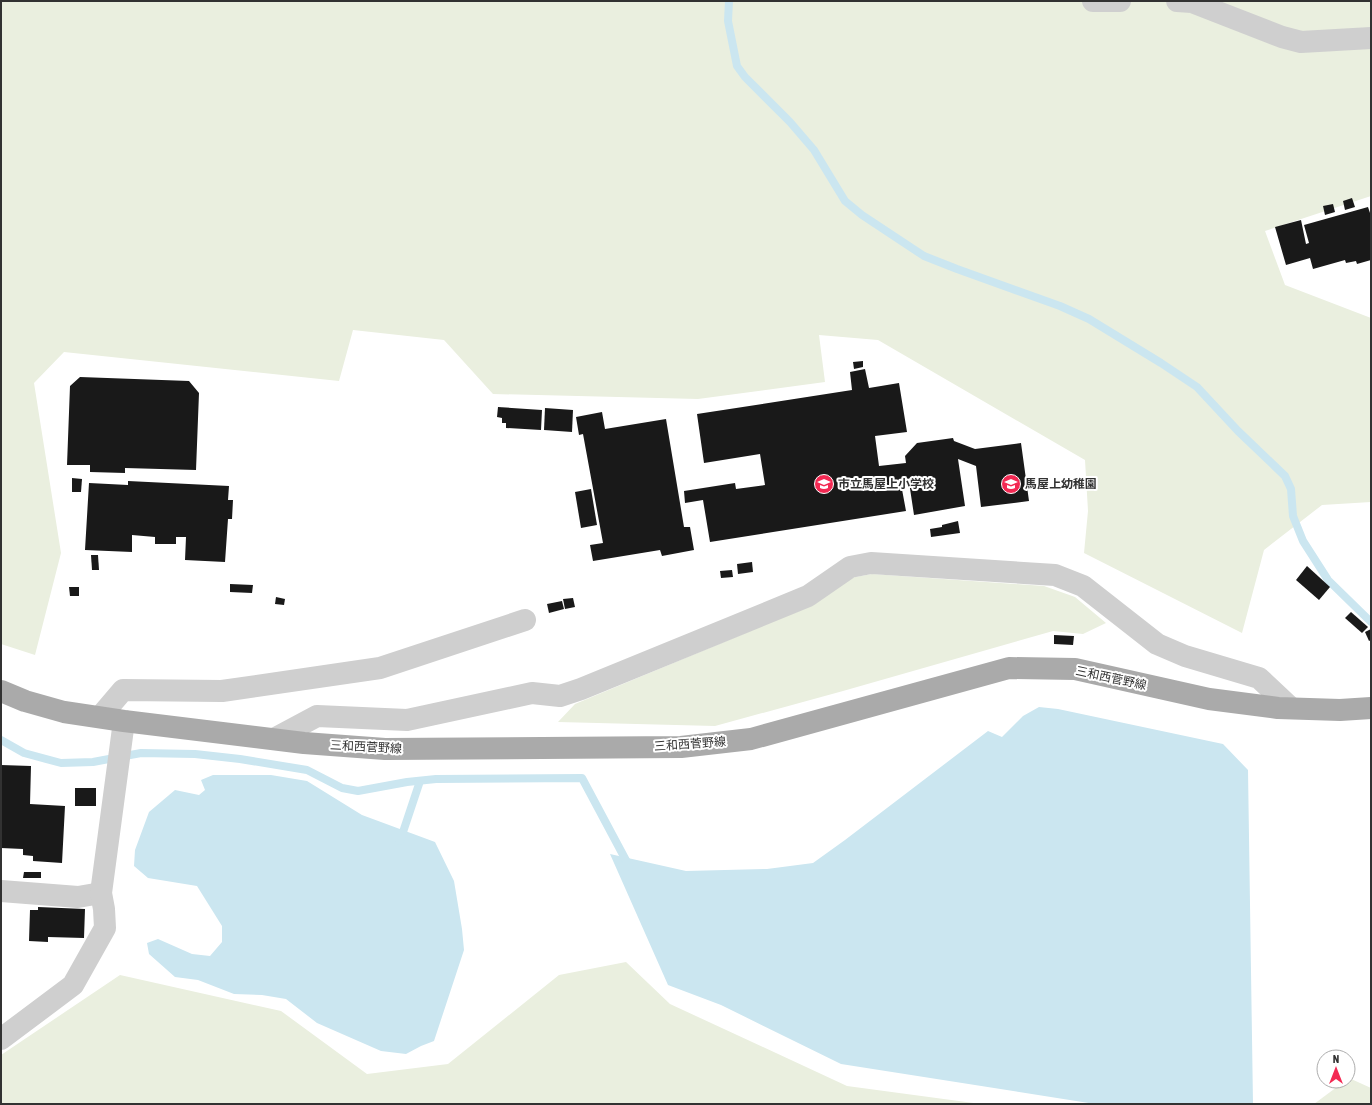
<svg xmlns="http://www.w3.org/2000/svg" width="1372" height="1105" viewBox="0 0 1372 1105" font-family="'Asap Condensed','Noto Sans JP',sans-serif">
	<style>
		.green { fill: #eaefdf }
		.water { fill: #cbe6f0 }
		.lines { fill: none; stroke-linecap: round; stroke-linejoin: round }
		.stream { stroke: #cbe6f0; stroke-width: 8 }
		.building { fill: #191919 }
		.minor { stroke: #cfcfcf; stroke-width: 22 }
		.major { stroke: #aaa; stroke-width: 22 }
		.labels { text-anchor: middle; stroke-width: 4; stroke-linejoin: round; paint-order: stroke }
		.poi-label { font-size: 12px; font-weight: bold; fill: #323232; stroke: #fff; text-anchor: start }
		.street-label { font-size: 12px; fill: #323232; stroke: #fff }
	</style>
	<rect width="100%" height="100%" fill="#fff"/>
	<g class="green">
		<path d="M1,1H1371V196L1265,231L1285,285L1371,318V502L1322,505L1264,550L1242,633L1084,553L1088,511L1085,460L878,340L819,335L825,382L698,399L493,394L444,340L353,330L339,381L64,352L34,383L61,553L35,655L1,644Z"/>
		<path d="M872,574L1044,586L1075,597L1106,623L1083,634L1053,631L843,691L715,726L558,722L575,704L815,604L850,578Z"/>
		<path d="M626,962L670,1004L847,1086L981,1104H1V1055L120,975L281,1011L367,1074L448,1064L559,975Z"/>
		<path d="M1349,1078L1371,1088V1104H1314L1345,1081H1348Z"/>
	</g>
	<g class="water">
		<path d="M1039,707L1058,709L1223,744L1248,770L1253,1104H1095L841,1064L721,1005L668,985L610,854L686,871L767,869L813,863L845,840L988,731L1002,737L1023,716Z"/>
		<path d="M213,775H271L307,781L362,815L435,842L454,881L462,929L464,950L434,1041L421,1046L406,1054L381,1051L317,1023L286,999L262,995L234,994L198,980L175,977L149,954L147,943L158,939L192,954L210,956L222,942V926L197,886L148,878L134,866L135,850L149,812L175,790L199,795L205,790L201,780Z"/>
	</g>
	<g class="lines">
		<g class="stream">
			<path d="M729,1L728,21L737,66L745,77L790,122L814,150L845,201L862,215L924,256L957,269L1060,306L1089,319L1161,363L1197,387L1238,431L1285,476L1291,489L1293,516L1303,541L1328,580L1371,622"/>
			<path d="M1,740L24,753L61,763L93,762L141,753L195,754L240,759L307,770L342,788L358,791L407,782L436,779L582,778L629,866"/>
			<path d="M400,841L420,781"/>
		</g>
	</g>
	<g class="building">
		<path d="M1352,198L1355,207L1345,210L1343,201Z"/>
		<path d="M1333,204L1335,212L1325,215L1323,206Z"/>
		<path d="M1368,207L1371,216V260L1357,264L1356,261L1346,263L1345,260L1313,269L1310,258L1286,265L1275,227L1301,220L1306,244L1309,243L1304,225Z"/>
		<path d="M863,361V367L854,369L853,362Z"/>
		<path d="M865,369L869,388L899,383L907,432L875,436L879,466L906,463L905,456L917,443L953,438L954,441L975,449L1021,443L1029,501L981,507L976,466L958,459L965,506L914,515L909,482L901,484L906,511L710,542L703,500L685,503L684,491L735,483L736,489L765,485L760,454L704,463L697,414L852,390L850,372Z"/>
		<path d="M80,377L189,381L199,393L196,470L125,468V473L90,472V465H67L70,386Z"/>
		<path d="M498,407L542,410L541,430L506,428V423H502V418L497,417Z"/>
		<path d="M545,408L573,410L572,432L544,430Z"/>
		<path d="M602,412L605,429L666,419L684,527H690L694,550L662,556L660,550L593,561L590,545L603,543L583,434L579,435L576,417Z"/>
		<path d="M72,478L82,479L81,492H72Z"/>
		<path d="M128,481L229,486L228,500H233L232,519H228L225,562L185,560L186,537H176V544H155V537L132,535V552L85,550L89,483L128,485Z"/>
		<path d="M591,489L597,525L581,528L575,492Z"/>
		<path d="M958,521L960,533L931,537L930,529L942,527V525Z"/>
		<path d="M91,555H98L99,570H92Z"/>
		<path d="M752,562L753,572L738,574L737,564Z"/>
		<path d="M1307,566L1330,587L1319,600L1296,580Z"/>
		<path d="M732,570L733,577L721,578L720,571Z"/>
		<path d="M230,584L253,585L252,593L230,592Z"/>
		<path d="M69,587H79V596H70Z"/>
		<path d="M276,597L285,599L284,605L275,604Z"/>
		<path d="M573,598L575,607L565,609L563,599Z"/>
		<path d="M562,601L564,609L549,613L547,604Z"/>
		<path d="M1351,612L1368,627L1362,633L1345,618Z"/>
		<path d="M1371,629V640L1369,641L1365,632Z"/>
		<path d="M1054,635L1074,636L1073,645L1054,644Z"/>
		<path d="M1,765L31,766L30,804L65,806L62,863L33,861V856L23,855V849L1,848Z"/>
		<rect x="75" y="788" width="21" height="18"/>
		<path d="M24,872H41V878H23Z"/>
		<path d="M38,907L85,909L84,938L48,937V942L29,941L30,910H38Z"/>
	</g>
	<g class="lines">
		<g class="minor">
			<path d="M1093,1H1120"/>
			<path d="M1177,1L1192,2L1282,37L1301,42L1371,38"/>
			<path d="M100,717L123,690L222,691L380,668L525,620"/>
			<path d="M274,739L317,716L407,720L532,693L560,696L581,689L808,596L850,567L871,563L1055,575L1083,586L1157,644L1185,656L1259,678L1291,708"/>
			<path d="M1,891L78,897L101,893"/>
			<path d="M1,1039L73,985L105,928L104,909L101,893L124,721"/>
		</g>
		<path class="major" d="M1,691L25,701L64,712L124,721L304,743L385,749L681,747L751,739L1009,668L1075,669L1209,699L1278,708L1340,710L1371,708"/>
	</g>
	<defs>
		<g id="school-disc" transform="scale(1)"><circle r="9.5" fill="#f32953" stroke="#fff"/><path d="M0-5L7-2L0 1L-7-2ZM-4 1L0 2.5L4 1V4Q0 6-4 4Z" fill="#fff"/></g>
	</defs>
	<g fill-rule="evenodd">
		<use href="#school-disc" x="824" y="484"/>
		<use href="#school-disc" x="1011" y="484"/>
	</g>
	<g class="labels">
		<g class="poi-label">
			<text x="838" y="488">市立馬屋上小学校</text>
			<text x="1025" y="488">馬屋上幼稚園</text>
		</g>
		<g class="street-label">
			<text transform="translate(1111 678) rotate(12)" y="4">三和西菅野線</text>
			<text transform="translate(690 744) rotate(-4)" y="4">三和西菅野線</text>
			<text transform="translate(366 747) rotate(3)" y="4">三和西菅野線</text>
		</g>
	</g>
	<rect width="1372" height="1105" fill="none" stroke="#323232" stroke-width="4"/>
	<g transform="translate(1336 1069)"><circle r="19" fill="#ffffff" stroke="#adadad"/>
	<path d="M0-3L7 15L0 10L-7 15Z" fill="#f32953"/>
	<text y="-6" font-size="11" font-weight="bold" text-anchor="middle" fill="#323232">N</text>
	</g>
</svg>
